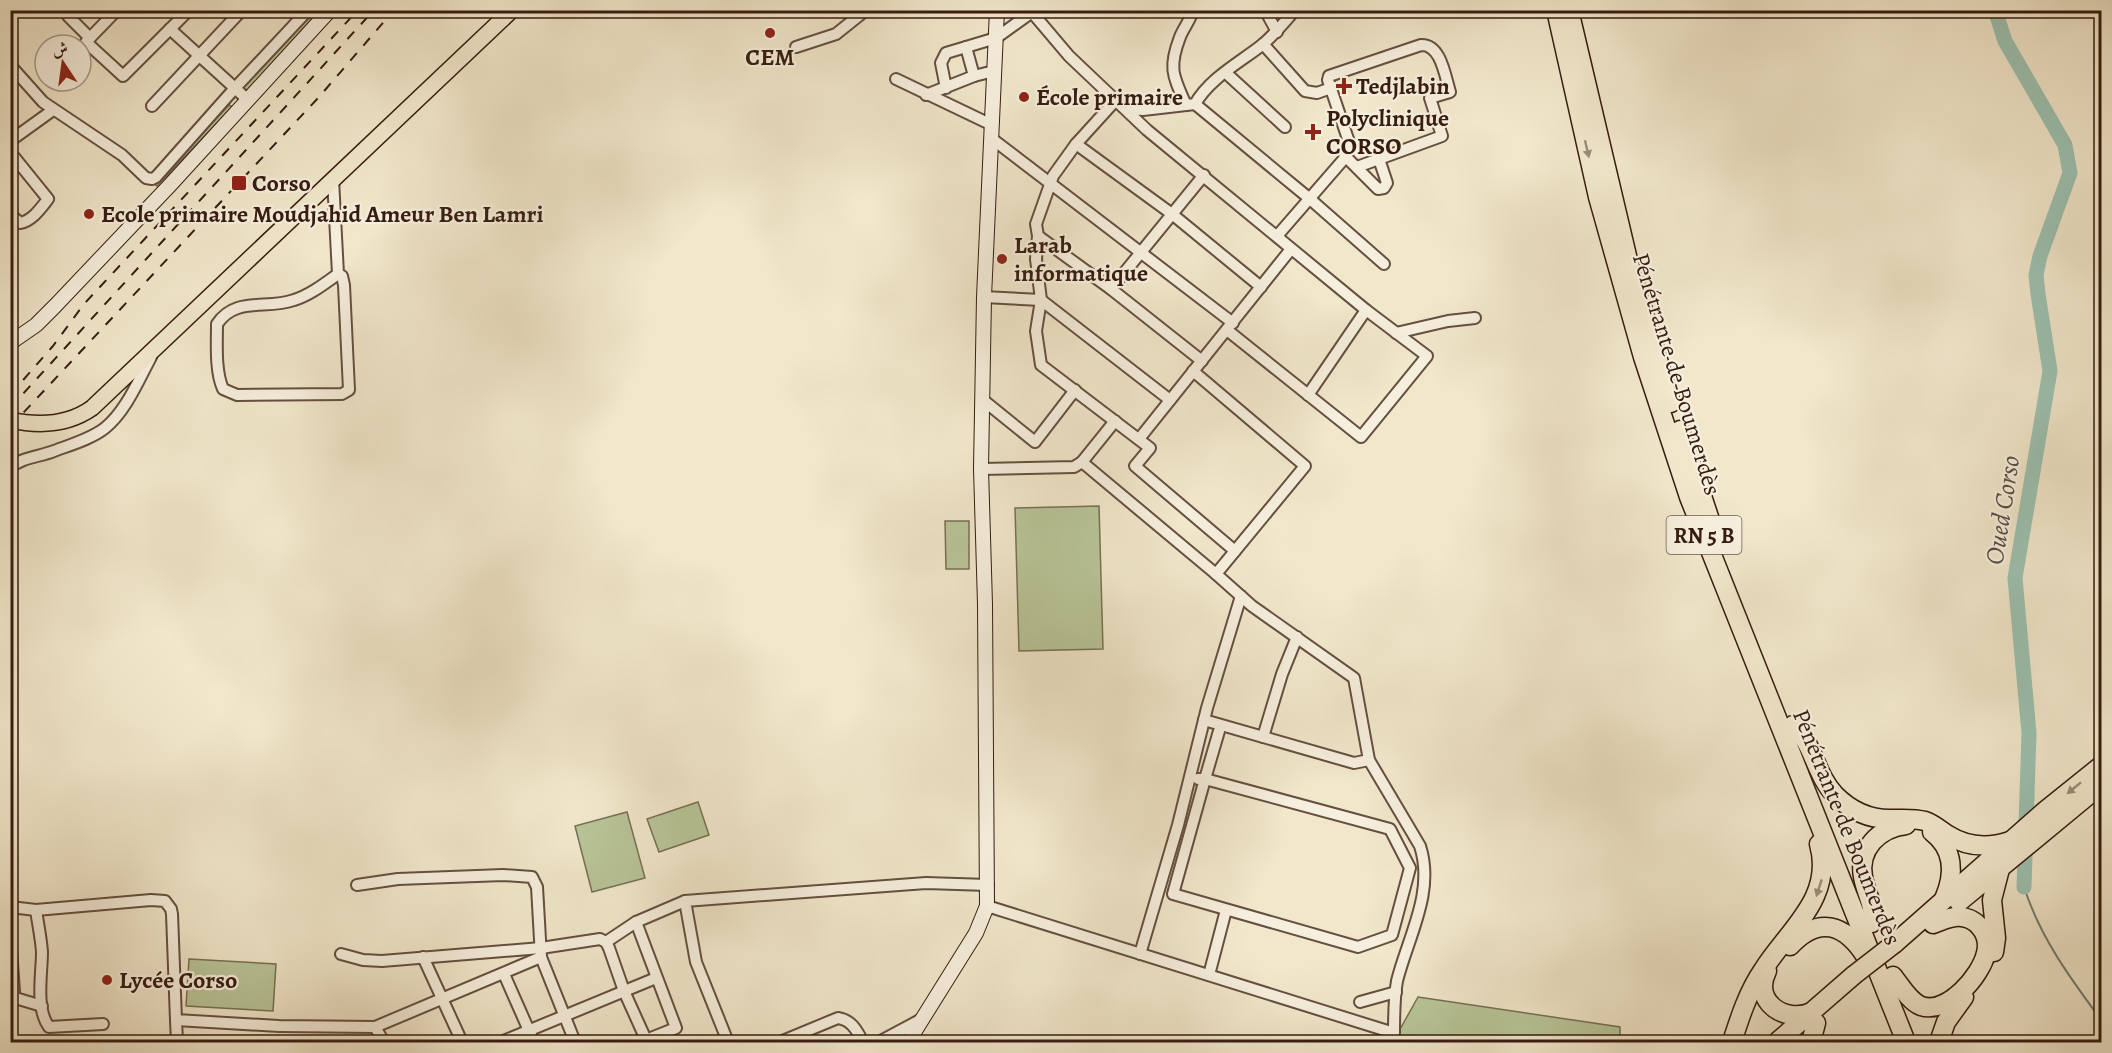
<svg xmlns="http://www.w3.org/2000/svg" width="2112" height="1053" viewBox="0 0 2112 1053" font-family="Alegreya,Amiri,serif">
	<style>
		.green { fill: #b8c598; stroke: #777054; stroke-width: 1.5 }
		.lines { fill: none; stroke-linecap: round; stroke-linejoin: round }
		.stream { stroke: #737f70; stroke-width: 2 }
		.river { stroke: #9cc1b0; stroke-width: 15 }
		.street-casing { stroke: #654f40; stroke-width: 14 }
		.secondary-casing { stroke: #361c11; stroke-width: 16 }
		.primary-casing { stroke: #361c11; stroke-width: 18 }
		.highway-casing { stroke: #361c11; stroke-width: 21 }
		.street { stroke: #f6efdd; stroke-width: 10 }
		.secondary { stroke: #f6efdd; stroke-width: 14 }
		.primary { stroke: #f1e7cb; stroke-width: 15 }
		.highway { stroke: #f1e7cb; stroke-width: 18 }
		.rail { stroke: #361c11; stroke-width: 2; stroke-dasharray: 10 10; stroke-linecap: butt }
		.primary-bridge-casing { stroke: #361c11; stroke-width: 18; stroke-linecap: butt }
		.highway-bridge-casing { stroke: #361c11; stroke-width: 21; stroke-linecap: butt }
		.primary-bridge { stroke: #f1e7cb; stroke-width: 15 }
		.highway-bridge { stroke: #f1e7cb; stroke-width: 18 }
		.oneway { fill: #9d8c77 }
		.poi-dot { fill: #8f2418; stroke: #f6efdd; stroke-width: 2 }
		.labels { text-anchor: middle; stroke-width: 4.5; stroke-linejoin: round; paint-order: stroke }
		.shield { fill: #f6efdd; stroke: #705b4e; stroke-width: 1.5 }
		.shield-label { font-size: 22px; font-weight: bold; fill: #361c11 }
		.poi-label { font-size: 24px; font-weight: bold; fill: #361c11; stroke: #f6efdd; text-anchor: start }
		.street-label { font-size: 24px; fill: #361c11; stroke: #f6efdd }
		.water-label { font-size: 26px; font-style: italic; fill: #554e41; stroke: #f6efdd }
	</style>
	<rect width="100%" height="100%" fill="#f1e7cb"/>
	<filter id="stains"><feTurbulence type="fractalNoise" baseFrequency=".00333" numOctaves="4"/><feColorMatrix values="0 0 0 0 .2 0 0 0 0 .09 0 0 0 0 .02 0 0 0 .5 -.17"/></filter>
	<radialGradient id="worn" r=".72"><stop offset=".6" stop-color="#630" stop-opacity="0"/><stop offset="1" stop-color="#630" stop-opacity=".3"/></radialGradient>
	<g class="green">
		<path d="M313,11H319L246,92L242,89Z"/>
		<path d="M229,105L231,106V108L157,186L154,184Z"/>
		<path d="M1099,506L1103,649L1019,651L1015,508Z"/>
		<path d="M945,521H969V569H946Z"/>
		<path d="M698,802L709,835L659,852L647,819Z"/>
		<path d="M627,812L645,878L592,892L575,826Z"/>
		<path d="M189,959L276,964L273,1011L186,1006Z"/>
		<path d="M1418,997L1620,1027V1042H1398L1399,1031Z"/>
	</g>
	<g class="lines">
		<path class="stream" d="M2024,887C2040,937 2070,978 2102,1021"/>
		<path class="river" d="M1995,10L2005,41L2065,145L2070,173L2040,256L2036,275L2038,294L2050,371L2015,578L2029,733L2024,887"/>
		<g class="street-casing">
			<g id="street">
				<path d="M117,10L86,42L123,76L189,10"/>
				<path d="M1030,10L1069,56L1147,130L1366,310L1308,395"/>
				<path d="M1265,10L1277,32"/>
				<path d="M68,16L90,38"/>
				<path d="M170,29L248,100"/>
				<path d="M1263,44L1305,91L1317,93L1331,88"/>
				<path d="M796,47L836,34L866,10"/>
				<path d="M966,47L974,76"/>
				<path d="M10,65L43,102L122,155L146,178L152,179L156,177L235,88L308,10"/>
				<path d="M1226,73L1285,127"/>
				<path d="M896,79L992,125"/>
				<path d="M946,88L941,63L946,53L996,38L1035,10"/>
				<path d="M926,95L974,76L994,71"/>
				<path d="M1116,100L1076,144L1053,176L1036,224L1038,236L1036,259L1041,300L1036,331L1041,365L1150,448L1135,466L1235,551"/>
				<path d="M1195,104L1310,199L1384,264"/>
				<path d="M1186,105C1173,76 1168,68 1180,37C1184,27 1190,21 1193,10"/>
				<path d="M152,106L242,10"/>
				<path d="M1126,109L1143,110L1195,104C1210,78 1239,63 1262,45C1274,35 1284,23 1295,10"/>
				<path d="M991,138L1233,323"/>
				<path d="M10,141L53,110"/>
				<path d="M1076,144L1172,214L1261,287"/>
				<path d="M10,152L48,199C41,208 32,221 20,223L10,214"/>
				<path d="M1345,156L1378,189L1384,188L1387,183L1379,159"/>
				<path d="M333,179L338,274L342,276L344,285L349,390L342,394L237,395L223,389C215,371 217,344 217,324C236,296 266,310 294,300C310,295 324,284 338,274"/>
				<path d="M1038,236L1111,289L1202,361"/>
				<path d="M1277,236L1343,160L1348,152L1349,142L1328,80L1329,76L1421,45C1441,44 1445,76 1450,92L1430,98L1442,136L1357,167"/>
				<path d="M1111,289L1204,175"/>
				<path d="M984,297L1041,300L1170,400"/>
				<path d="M1227,330L1361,437L1427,356L1366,310"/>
				<path d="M1396,333L1448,321L1475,318"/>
				<path d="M983,400L1035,442L1075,390"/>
				<path d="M1139,439L1291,249"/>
				<path d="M1082,462L1216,574L1305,466L1193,371"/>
				<path d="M10,468C22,457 39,457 54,451C70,445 91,439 105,428C126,411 138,381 151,357"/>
				<path d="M981,469L1074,467L1082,462L1115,421"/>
				<path d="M1204,720L1354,763L1369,760"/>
				<path d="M1263,737L1282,674L1297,637"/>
				<path d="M1198,779H1205L1219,731"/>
				<path d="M1205,779L1390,829L1410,868L1392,935L1358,947L1173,894Z"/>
				<path d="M357,885L398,879L503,875L532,877L537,887L541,957L575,1042"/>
				<path d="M987,906L1394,1033C1394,1016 1394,998 1397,981C1408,937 1435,892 1420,846L1369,760L1354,678L1252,606L1216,574"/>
				<path d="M10,907L36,910L151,900L165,901L171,909L172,914L176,1020L279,1026L375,1027L541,957"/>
				<path d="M36,910C38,924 41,938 42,952C42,974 35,1008 49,1027L103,1024"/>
				<path d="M636,922L676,1028L641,1042"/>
				<path d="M10,935L14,992L10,999"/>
				<path d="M606,942L636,922L685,901"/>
				<path d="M341,954L363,960L382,961L541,948L600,939L606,942L609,948L624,991L647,1042"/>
				<path d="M1140,954L1178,825L1207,708L1241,596"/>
				<path d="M423,957L462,1042"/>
				<path d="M504,974L534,1042"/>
				<path d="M1209,975L1226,910"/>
				<path d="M12,997L42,1006"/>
				<path d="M1360,1002L1396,992"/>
				<path d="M176,1020L177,1042"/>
				<path d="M375,1027L384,1042"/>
				<path d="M501,1042L656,978"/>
				<path d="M728,1042L696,962L685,901L926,883L988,885"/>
				<path d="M780,1042L838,1018C852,1020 857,1031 863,1042"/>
				<path d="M879,1042L920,1020"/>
			</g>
		</g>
		<g class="secondary-casing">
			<g id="secondary">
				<path d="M10,343L36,325L55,306L171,184L330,10"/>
				<path d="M908,1042L976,933L987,906L985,604L981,469L984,297L997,10"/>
			</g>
		</g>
		<g class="primary-casing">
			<path id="primary" d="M92,408L512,10"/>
		</g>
		<g class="highway-casing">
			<g id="highway">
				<path d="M1556,10L1598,197L1643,357L1689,497L1906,1042"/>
				<path d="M1569,10L1628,260L1671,403"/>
				<path d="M1680,430L1711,523"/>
				<path d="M1793,725C1814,744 1815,774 1835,795C1851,811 1870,820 1893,819C1903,819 1914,818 1925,821C1934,824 1940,830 1948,835C1967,847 1989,848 2010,841"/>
				<path d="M1932,832C1954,849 1955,874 1944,899"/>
				<path d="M1959,902L2102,784"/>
				<path d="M1872,923C1875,905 1866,894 1863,877C1858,849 1879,828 1906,825"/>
				<path d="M1894,944L2046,810L2102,765"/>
				<path d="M1790,946C1819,915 1845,924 1866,957"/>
				<path d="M1994,952L1996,938L1992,900L2000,869"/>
				<path d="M1767,971C1752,1001 1784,1024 1812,1012"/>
				<path d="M1893,976C1901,986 1909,1001 1921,1006C1947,1015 1981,976 1986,953C1991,933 1975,915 1955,917C1948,918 1940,921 1933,924"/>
				<path d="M1732,1042C1740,1017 1748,992 1763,970C1789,929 1834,898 1819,844"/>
				<path d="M1777,1042L1854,975"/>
				<path d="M1811,1042L1816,1023"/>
				<path d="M1939,1042L1946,1022L1964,997"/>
			</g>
		</g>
		<use href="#street" class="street"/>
		<use href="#secondary" class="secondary"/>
		<use href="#primary" class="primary"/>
		<use href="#highway" class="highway"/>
		<g class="rail">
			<path d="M10,395L53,346L84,304L358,10"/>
			<path d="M10,408L374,10"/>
			<path d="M10,427L319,97L394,10"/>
		</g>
		<g class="primary-bridge-casing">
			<path id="primary-bridge" d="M10,420C38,426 68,425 92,408"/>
		</g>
		<g class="highway-bridge-casing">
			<path id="highway-bridge" d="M1854,975L1894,944"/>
		</g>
		<use href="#primary-bridge" class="primary-bridge"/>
		<use href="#highway-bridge" class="highway-bridge"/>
	</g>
	<defs><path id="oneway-solid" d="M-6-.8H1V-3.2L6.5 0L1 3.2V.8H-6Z" transform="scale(1.5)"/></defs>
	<g class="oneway">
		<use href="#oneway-solid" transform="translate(1587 149) rotate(77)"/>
		<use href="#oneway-solid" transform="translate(2074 788) rotate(141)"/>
		<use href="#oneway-solid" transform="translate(1819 888) rotate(108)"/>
	</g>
	<g class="poi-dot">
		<circle cx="770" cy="33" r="6"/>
		<path d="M1341 77h6v6h6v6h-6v6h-6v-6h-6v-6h6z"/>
		<circle cx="1024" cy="97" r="6"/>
		<path d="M1310 123h6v6h6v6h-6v6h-6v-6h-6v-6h6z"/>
		<rect x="231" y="175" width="16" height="16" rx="3"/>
		<circle cx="89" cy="214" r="6"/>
		<circle cx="1002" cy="259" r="6"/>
		<circle cx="107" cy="980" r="6"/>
	</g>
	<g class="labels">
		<rect class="shield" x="1666.5" y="516" width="75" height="38" rx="4.5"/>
		<g class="shield-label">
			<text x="1704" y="543">RN 5 B</text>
		</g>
		<g class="poi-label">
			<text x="770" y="65" text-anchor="middle">CEM</text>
			<text x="1356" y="94">Tedjlabin</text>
			<text x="1036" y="105">École primaire</text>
			<text x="1326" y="126">Polyclinique<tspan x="1326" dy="28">CORSO</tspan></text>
			<text x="252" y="191">Corso</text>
			<text x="101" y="222">Ecole primaire Moudjahid Ameur Ben Lamri</text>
			<text x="1014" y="253">Larab<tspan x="1014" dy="28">informatique</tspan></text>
			<text x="119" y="988">Lycée Corso</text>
		</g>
		<g class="street-label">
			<text transform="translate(1677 374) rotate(73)" y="8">Pénétrante de Boumerdès</text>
			<text transform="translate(1847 827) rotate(68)" y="8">Pénétrante de Boumerdès</text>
		</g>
		<g class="water-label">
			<text transform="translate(2002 510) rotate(-81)" y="9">Oued Corso</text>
		</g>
	</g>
	<rect width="2112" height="1053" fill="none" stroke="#f1e7cb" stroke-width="36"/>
	<rect x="12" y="12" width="2088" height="1029" fill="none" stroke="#361c11" stroke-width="3"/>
	<rect x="18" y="18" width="2076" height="1017" fill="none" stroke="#361c11" stroke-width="1.5"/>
	<g transform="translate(63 63) rotate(347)"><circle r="28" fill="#f6efdd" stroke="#a99b8b" stroke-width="1.5"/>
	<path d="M0-4.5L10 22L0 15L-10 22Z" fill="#8f2418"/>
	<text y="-9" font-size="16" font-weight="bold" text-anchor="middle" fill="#361c11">ش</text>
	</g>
	<rect width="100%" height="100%" filter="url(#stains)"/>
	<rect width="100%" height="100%" fill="url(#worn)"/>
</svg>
